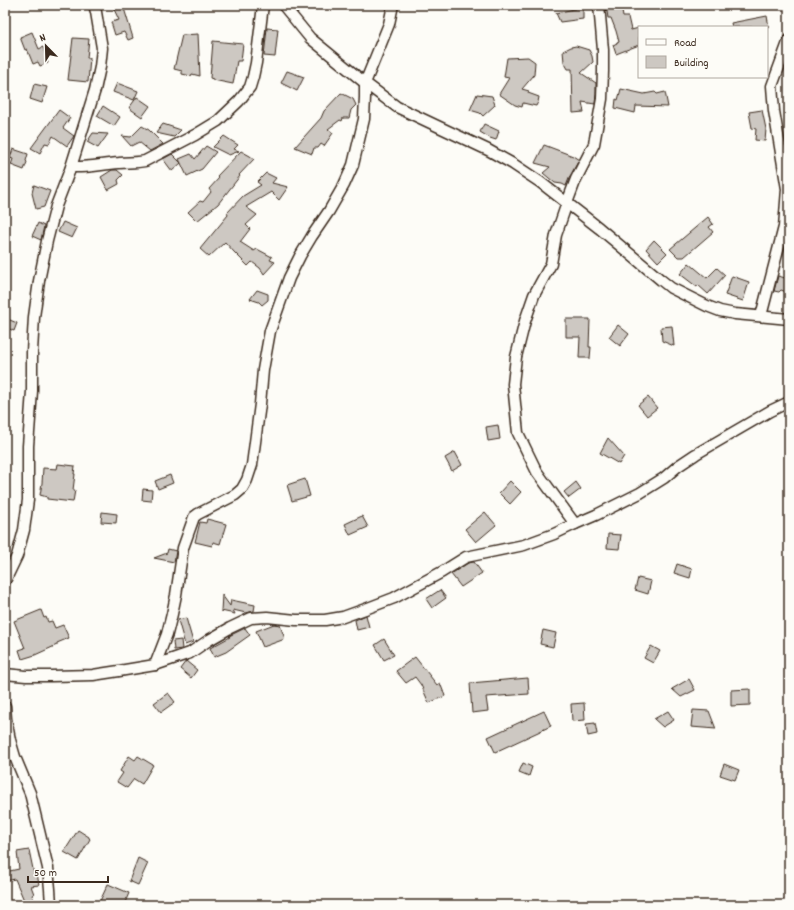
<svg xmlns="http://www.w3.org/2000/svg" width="794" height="910" viewBox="0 0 794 910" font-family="Dekko,sans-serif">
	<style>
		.building { fill: #cdc8c2; stroke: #3b2a1e }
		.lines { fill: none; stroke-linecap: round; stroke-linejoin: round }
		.minor-casing { stroke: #3b2a1e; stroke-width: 13 }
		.minor { stroke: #fdfcf7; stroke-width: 10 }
	</style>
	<rect width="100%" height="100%" fill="#fdfcf7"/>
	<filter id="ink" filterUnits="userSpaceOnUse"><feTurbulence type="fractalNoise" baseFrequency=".025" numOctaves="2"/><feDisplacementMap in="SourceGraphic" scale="8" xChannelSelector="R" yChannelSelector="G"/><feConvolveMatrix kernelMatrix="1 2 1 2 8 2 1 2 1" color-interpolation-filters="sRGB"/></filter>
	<g filter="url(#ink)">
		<g class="building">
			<path d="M112,5H123L133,38L128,40L124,32L115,35L111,22L119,20Z"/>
			<path d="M606,5H621L623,17H628L631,30L639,28V45L616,54L613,45L619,42L616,31L611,18H608Z"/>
			<path d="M583,7V19L560,22L556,13Z"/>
			<path d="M767,16L769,27H732L731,23Z"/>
			<path d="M267,28L278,29L275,57L264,56Z"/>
			<path d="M32,32L39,49L43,47L48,63L40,66L38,62L33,64L27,49L25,50L20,37Z"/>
			<path d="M198,34L200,76L192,74L191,76L182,74V71L174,69L182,35Z"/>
			<path d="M73,38L89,39L87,58H90L88,82L68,80Z"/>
			<path d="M213,41L243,44L241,61H237L233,84L213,80V79L210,78Z"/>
			<path d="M576,46L589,50L592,56L593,62L581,73L596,83V93L595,104L582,102L584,112L573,113L572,69H568L564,62L563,51L571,47Z"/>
			<path d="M528,57L535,62L534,75L522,89L529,91L528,93L539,97L538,102L536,106L523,103L522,107L515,105L499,94L509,78L504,77L507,58Z"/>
			<path d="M287,71L304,77L297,91L281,83Z"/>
			<path d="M117,83L138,91L134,100L113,92Z"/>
			<path d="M34,84L47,87L42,103L30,99Z"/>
			<path d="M621,89L644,94L655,92L657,94L665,92L668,107L636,106L635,113L615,108L616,99L618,100Z"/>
			<path d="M341,93L353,99L356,105L351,110L349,118H343L342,121L340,120L328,129L333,133L324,146L321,144L318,148H314L312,154L295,147L321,118L324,111Z"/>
			<path d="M477,94L492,96L495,105L483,116L480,113L470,110Z"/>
			<path d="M137,97L150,106L142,117L129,108Z"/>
			<path d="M103,106L120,117L114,126L97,116Z"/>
			<path d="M59,110L70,118L63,128L74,136L67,146L53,136L49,144L45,143L40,153L31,148Z"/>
			<path d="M762,110L766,129L765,141L755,140L756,129L752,128L749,112Z"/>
			<path d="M163,124L181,130L174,137L156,133Z"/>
			<path d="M484,124L499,131L496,140L490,138L480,132Z"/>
			<path d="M142,126L149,130L163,144L150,151L139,142L131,146L122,136L131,137Z"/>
			<path d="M93,133L108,134L98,148L87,142Z"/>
			<path d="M224,136L238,145L234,149L239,151L229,155L213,147Z"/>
			<path d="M544,145L573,156L579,160L570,176L566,186L562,184L555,183L543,173L550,167L535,163Z"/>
			<path d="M206,146L216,152L202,169L187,176L179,159L191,154L195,159Z"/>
			<path d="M13,149L28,154L26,161L27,162L24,170L11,165L13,159L10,158Z"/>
			<path d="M241,151L250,156L254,159L239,175L240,176L218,204L197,221L188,212L200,201L203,202L211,192L209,189L219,178L217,176Z"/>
			<path d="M172,154L181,163L172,171L163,159Z"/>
			<path d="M112,170H117L123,175L118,180L119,184L108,190L101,177Z"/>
			<path d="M266,173L276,178L272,183L288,187L279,200L271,192L246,207L257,215L246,225L250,229L240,242L254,251L257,249L272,257L270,260L275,262L264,274L260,268L252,262L248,266L234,252L225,242L209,257L200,249L228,215L227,213L243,196L261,185L257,182Z"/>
			<path d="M34,185L50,191L44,207L36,209L32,193Z"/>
			<path d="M708,217L713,224L709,227L713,232L684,257H678L670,249Z"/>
			<path d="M63,222L77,228L72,238L58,232Z"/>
			<path d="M38,223L44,226L41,240L32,236Z"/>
			<path d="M654,240L667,253L658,262L646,249Z"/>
			<path d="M689,263L707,278L717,268L725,275L708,294L698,285L697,287L680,274Z"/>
			<path d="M732,276L749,282L743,301L725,295Z"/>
			<path d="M778,276L789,279V293L781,290L779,292L774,291Z"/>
			<path d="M257,290L268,294V300L262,305L259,302L250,299Z"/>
			<path d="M5,318L17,323L14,331L5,327Z"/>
			<path d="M566,319H590L589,347H591L590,358H579L580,337H566Z"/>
			<path d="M618,325L629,334L620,346L609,337Z"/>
			<path d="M672,326L674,346L662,341L661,327Z"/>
			<path d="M648,397L657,408L647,416L638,405Z"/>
			<path d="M498,425L500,439L488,441L486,427Z"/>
			<path d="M608,438L624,456L619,464L600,453Z"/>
			<path d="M455,452L462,465L452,471L445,458Z"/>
			<path d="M58,464L75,466L74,474H75L73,490H75L73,502L47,499V497L40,495L42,483L43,468L57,469Z"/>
			<path d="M170,475L173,483L158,489L155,481Z"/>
			<path d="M305,479L310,496L292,501L287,485Z"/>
			<path d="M510,481L521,492L510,504L499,493Z"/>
			<path d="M576,482L581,489L569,498L564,492Z"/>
			<path d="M143,489L152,490L151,501L142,500Z"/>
			<path d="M102,512L117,514L116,523L101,522Z"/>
			<path d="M485,512L496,525L476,542L465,529Z"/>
			<path d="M362,516L368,527L350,535L345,524Z"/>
			<path d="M207,519L226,524L220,544L213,542L212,546L195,542L200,522L206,523Z"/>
			<path d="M608,534L621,535L619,549L607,548Z"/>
			<path d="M168,549L176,551L174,562L154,558L167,553Z"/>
			<path d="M474,562L482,573L461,587L451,574L468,563Z"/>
			<path d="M677,564L692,569L690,578L674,573Z"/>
			<path d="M638,578L651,581L648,594L635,590Z"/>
			<path d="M440,590L446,598L432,608L426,599Z"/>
			<path d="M222,595L230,606L231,600L255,605L254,611L246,613L233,610L235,614L221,611Z"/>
			<path d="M41,610L44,618L46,617L48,622L52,621L55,628L63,625L69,638L57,643V645L35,655L22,659L19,650L25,648L14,621Z"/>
			<path d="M366,615L369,627L357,630L355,620Z"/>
			<path d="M186,618L193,642L185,645L178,620Z"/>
			<path d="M274,624L280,625L285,639L263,647L256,631Z"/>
			<path d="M245,628L250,635L226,652L214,657L210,648L230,637L229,636Z"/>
			<path d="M543,630L556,633L553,647L540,644Z"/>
			<path d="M384,639L394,655L384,660L375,645Z"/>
			<path d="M181,640L182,649L174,650L173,641Z"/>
			<path d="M651,646L660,651L653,663L644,658Z"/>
			<path d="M415,657L437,685L440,683L445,696L429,703L421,685L415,677L406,683L396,671Z"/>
			<path d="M186,661L197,670L191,678L180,669Z"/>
			<path d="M528,678L529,694L486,697L488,711L472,713L470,683Z"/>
			<path d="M689,679L695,690L681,697L672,689Z"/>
			<path d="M750,689V705L731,706V690Z"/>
			<path d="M168,693L175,702L161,712L154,703Z"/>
			<path d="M584,703L585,720L572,721L571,704Z"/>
			<path d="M693,710L709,711L716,729L691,727Z"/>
			<path d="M544,711L551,726L495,752L488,737Z"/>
			<path d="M668,711L674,720L663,727L654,719Z"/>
			<path d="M595,723L597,734L588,736L586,724Z"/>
			<path d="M129,756L135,760L138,756L153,765L142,784L134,779L127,788L117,782L123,773L120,771Z"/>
			<path d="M523,763L532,767L529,776L519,772Z"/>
			<path d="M724,764L739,770L735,780L720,775Z"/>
			<path d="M78,830L89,837V838L90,839L78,860L64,852Z"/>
			<path d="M29,850L34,874L37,873L39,885L31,886L34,894L32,895L35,903L30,905H26L15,879L5,881V872L19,869L17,852Z"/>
			<path d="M138,858L148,863L138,885L129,881Z"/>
			<path d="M108,884L129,893L124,905H110L100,901Z"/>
		</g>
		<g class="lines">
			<g class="minor-casing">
				<g id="minor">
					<path d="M283,5L310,38L365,83L397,107L488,150L513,164L540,182L599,228L661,280L671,288L707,306L720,311L735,314L789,319"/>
					<path d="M71,167C87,168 103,164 119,163C128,162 136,163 145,161L195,135L218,121L239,101L250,87L253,77L256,63L263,5"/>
					<path d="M761,316L784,227L787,189L774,111L772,86L789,40"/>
					<path d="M575,524L537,472L518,433L513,384L516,357L525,321L534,295L551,264L556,235L567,203L576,179L594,144L602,99L603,71V50L599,5"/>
					<path d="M5,581L17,556L24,530L28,500V446L32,391V352L34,317L39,281L47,241L56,206L71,167L95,90L100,67L102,48L96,12L94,5"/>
					<path d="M155,665L167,634L172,614L176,595L183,548L194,517L198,514L235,495L242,489L247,480L252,465L260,404L263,370L270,331L289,278L300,256L312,236L329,211L344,185L353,165L364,119L365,97V83L389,24L393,5"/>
					<path d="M5,674L26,676H51L93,675L119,671L155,665L190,653L209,640L230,628L251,618L267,617L296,620H325L343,617L368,608L394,598L442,572L466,557L524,545L554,534L575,524L596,515L640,493L664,478L678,466L696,454L770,411L789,402"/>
					<path d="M5,706L6,719L10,740L15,757L30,793L48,868L50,889L51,905"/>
				</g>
			</g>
			<use href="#minor" class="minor"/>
		</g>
	</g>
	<rect width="794" height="910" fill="none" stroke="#fdfcf7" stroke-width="20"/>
	<rect x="10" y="10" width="774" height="890" fill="none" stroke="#3b2a1e" stroke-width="1.5" filter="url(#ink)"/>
	<rect x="638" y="26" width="130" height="52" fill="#fdfcf7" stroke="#afa8a0"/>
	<rect x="646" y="39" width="20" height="6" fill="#fdfcf7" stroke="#afa8a0"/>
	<text x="674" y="46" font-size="12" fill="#3b2a1e">Road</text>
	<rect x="646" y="56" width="20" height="12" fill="#cdc8c2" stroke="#afa8a0"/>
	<text x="674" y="66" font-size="12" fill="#3b2a1e">Building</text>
	<g transform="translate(46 46) rotate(337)" stroke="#fdfcf7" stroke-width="3" paint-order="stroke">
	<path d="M0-3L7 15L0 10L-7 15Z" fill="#3b2a1e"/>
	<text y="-6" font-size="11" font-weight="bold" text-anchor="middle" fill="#3b2a1e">N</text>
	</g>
	<path d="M28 876v6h80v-6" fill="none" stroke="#3b2a1e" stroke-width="2"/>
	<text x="34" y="876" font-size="12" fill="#3b2a1e" stroke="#fdfcf7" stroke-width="3" paint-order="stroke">50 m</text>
</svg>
